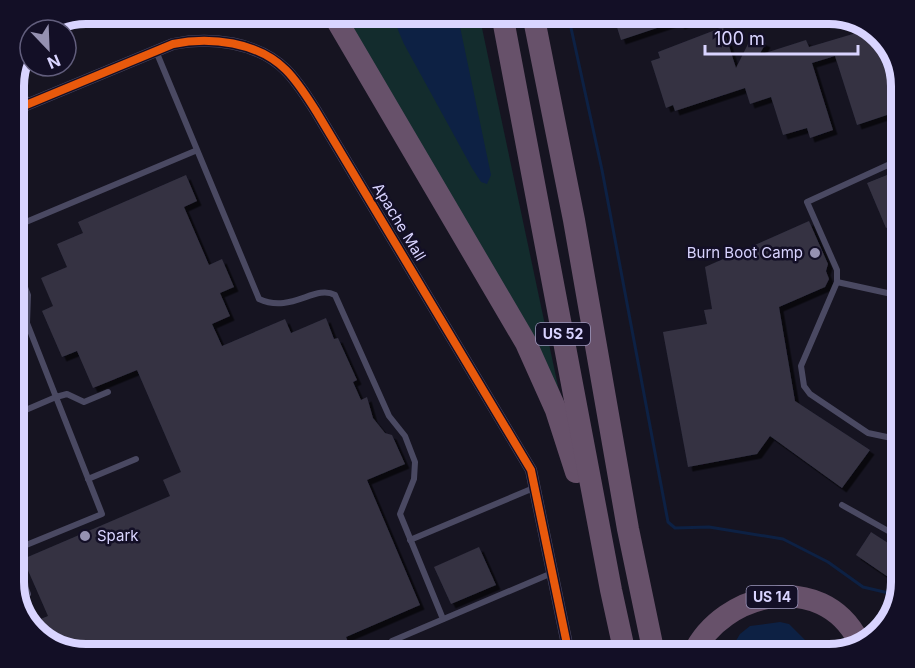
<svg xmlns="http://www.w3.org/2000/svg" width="915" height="668" viewBox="0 0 915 668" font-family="Inter,sans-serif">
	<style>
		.green { fill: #132c2d }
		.water { fill: #0d2144 }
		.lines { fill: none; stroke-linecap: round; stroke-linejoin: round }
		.stream { stroke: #0d2144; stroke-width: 3 }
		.building { fill: #343243; filter: url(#shadow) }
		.lane { stroke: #4a4962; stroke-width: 6 }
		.street { stroke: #4a4962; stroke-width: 12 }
		.highway { stroke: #67516a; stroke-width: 22 }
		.cycleway-casing { stroke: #130f26; stroke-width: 11 }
		.cycleway { stroke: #e8590c; stroke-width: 8 }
		.poi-dot { fill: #9591b1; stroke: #130f26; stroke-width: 2 }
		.labels { text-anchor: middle; stroke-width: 5; stroke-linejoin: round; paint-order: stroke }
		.shield { fill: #130f26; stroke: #9e99be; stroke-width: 1.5 }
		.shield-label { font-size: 14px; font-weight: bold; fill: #d9d4ff }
		.street-label { font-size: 15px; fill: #d9d4ff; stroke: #130f26 }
		.poi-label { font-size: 15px; fill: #d9d4ff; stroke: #130f26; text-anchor: end }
		.rim { fill: none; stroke: #d9d4ff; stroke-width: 8 }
	</style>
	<defs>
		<filter id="shadow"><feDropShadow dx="4.5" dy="4.5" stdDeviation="0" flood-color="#0009"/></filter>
	</defs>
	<rect width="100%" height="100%" fill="#161421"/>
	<path class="green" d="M339,14H479L559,391Z"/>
	<g class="water">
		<path d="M406,14H454L459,22L491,175L487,184L481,182L472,168L404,44L398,30L397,21Z"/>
		<path d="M780,622L789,624L819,654H728L740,634L750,626Z"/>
	</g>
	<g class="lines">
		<path class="stream" d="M568,14L602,170L668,522L675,528L709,527L783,539L828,562L863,587L897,595"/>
	</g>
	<g class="building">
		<path d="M621,14H709V15L680,25L678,21L621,40L615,21L623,19Z"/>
		<path d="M723,27L736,68L752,36L766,43L759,55L806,40L809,47L873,28L902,86V110L857,125L835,56L812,63L833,130L810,138L807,128L783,135L771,97L750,104L745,88L675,111L673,105L666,108L651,61L660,58L658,52Z"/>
		<path d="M902,169V221L886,228L867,183Z"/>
		<path d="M186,175L197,201L184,207L209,265L222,259L234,287L220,293L230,316L212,324L222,346L285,319L291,333L326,318L334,339L338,338L357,380L353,382L361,400L367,397L373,418L385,433L392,435L405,464L367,480L420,605L346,637L353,654H86L42,640L33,622L48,616L23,559L170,496L163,480L181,472L137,370L93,388L77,351L62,357L42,311L53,306L41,278L67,267L57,244L83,233L78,222Z"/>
		<path d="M809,221L828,264L826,271L829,279L825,287L779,307L795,401L870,450L842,488L770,436L757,454L688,467L663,332L707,324L704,310L712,309L705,267Z"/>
		<path d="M871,532L902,552V569L894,581L856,555Z"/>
		<path d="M479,547L496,585L451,604L434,567Z"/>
	</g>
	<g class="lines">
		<g class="lane">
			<path d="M156,51L259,299C291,314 315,284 335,295L389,416L405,436L415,462L414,479L400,514L443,619"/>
			<path d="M901,159L807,202L837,270V282L801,366L804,386L810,394L868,433L901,440"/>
			<path d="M14,227L195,151"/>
			<path d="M14,259L28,295L27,323L56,397L67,394L84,402L108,392"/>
			<path d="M837,282L901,296"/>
			<path d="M88,479L136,459"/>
			<path d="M842,505L890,532L901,533"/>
			<path d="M410,540L536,487"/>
			<path d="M14,550L102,514L56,397L14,415"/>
			<path d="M14,560L28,594L19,597"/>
			<path d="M398,654L392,641L552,573"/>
		</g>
		<g class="street">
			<path d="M15,79L25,105"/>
			<path d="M14,110L173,44C210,36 258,42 286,70C298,82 307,97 316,111L531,470L569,654"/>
		</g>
		<g class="highway">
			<path d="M333,14L526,343L556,410L576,472"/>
			<path d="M502,14L611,590L625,654"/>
			<path d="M533,14L574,220L628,529L654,654"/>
			<path d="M693,654C723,591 822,570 858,640"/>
		</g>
		<g class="cycleway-casing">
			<path id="cycleway" d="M14,110L173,44C210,36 258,42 286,70C298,82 307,97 316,111L531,470L569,654"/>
		</g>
		<use href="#cycleway" class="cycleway"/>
	</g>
	<g class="poi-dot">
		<circle cx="815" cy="253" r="6"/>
		<circle cx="85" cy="536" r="6"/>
	</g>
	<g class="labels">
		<g class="shield">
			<rect x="536" y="323" width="54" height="22" rx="4.5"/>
			<rect x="746.5" y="586" width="51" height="22" rx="4.5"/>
		</g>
		<g class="shield-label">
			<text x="563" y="339">US 52</text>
			<text x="772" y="602">US 14</text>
		</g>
		<g class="street-label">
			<text transform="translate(399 222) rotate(59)" y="5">Apache Mall</text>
		</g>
		<g class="poi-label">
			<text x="803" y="258">Burn Boot Camp</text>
			<text x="97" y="541" text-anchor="start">Spark</text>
		</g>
	</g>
	<path d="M0 0H915V668H0ZM86 24H829A62 62 0 0 1 891 86V582A62 62 0 0 1 829 644H86A62 62 0 0 1 24 582V86A62 62 0 0 1 86 24Z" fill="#130f26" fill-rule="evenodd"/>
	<path class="rim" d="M86 24H829A62 62 0 0 1 891 86V582A62 62 0 0 1 829 644H86A62 62 0 0 1 24 582V86A62 62 0 0 1 86 24Z"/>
	<g transform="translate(48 48) rotate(157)"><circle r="28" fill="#130f26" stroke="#625e7d" stroke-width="1.5"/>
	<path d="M0-4.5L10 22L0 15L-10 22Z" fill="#9591b1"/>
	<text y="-9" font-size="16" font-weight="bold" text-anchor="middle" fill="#d9d4ff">N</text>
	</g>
	<path d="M705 45v9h153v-9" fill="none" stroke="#d9d4ff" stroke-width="3"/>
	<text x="714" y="45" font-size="18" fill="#d9d4ff" stroke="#130f26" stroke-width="4.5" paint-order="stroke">100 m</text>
</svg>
